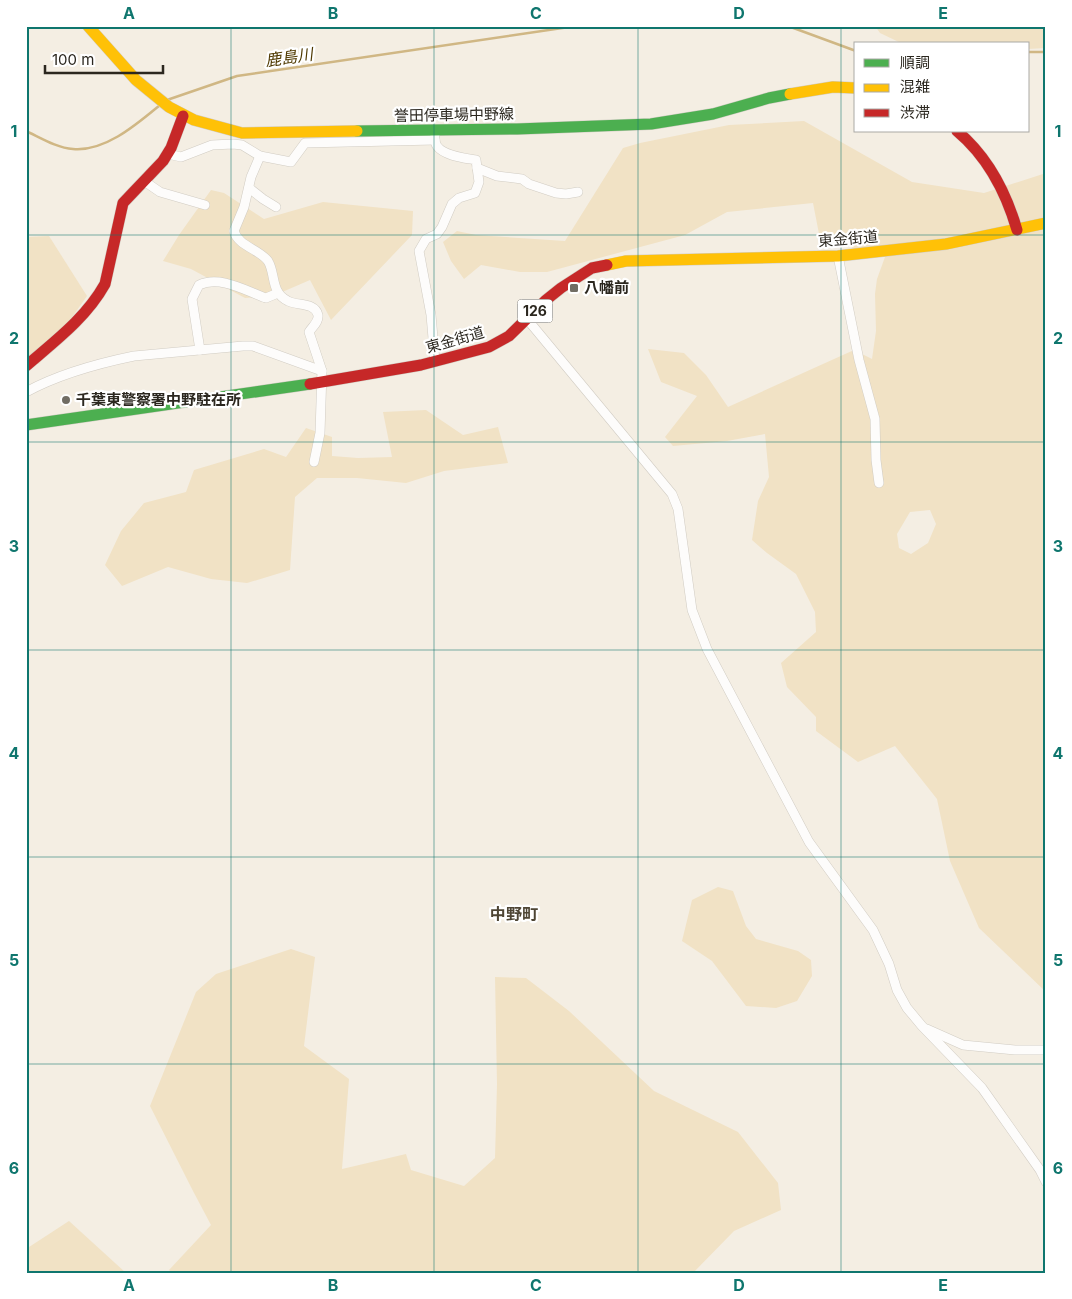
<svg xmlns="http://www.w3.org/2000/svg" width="1072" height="1299" viewBox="0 0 1072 1299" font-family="Inter,'Noto Sans JP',sans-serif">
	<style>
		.green { fill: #f1e2c5; fill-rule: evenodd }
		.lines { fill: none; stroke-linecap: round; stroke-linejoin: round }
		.stream { stroke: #d0b784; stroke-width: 2.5 }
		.street-casing { stroke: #d1ccc3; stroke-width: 10 }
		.fast-casing { stroke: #d1ccc3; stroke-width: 12 }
		.slow-casing { stroke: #d1ccc3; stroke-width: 12 }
		.jam-casing { stroke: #d1ccc3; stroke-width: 12 }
		.street { stroke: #fdfcfb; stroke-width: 9 }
		.fast { stroke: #4caf50; stroke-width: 11 }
		.slow { stroke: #ffc107; stroke-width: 11 }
		.jam { stroke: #c62828; stroke-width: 11 }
		.grid { fill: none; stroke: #0f766e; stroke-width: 1; stroke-opacity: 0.55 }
		.poi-dot { fill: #716d64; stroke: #fff; stroke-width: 2 }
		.labels { text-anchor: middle; stroke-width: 4.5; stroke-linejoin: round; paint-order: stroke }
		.shield { fill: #fff; stroke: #6b6862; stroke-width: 1 }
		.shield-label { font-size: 14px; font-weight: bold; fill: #2b271f }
		.street-label { font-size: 15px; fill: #2b271f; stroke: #fff }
		.poi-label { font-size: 15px; font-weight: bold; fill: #2b271f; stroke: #fff; text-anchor: start }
		.water-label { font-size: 16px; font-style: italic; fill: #4f3900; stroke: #fff }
		.neighbourhood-label { font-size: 16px; font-weight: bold; fill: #4e4534; stroke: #fff }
		.neatline { fill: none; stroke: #0f766e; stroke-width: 2 }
		.grid-label { font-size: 16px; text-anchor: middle; font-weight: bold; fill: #0f766e }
	</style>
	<rect width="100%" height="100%" fill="#f4eee3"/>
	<g class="green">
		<path d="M875,26H1046V48L1028,49V44H903L880,33Z"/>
		<path d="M804,121L912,182L984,193L1046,173V992L979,928L950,861L937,799L895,746L858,762L816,731V717L787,687L781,663L816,632L815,612L796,574L767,553L752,540L758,501L769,477L765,434L727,441L673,446L665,437L697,396L661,382L648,349L684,353L706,375L728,407L854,350L872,359L876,331L875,294L877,279L885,257L820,239L813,203L727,212L685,235L547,272H520L481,265L464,279L451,261L443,242L457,231L476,235L565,241L623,148L640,143L729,125ZM930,510L936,524L928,543L911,554L899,548L897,534L910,512Z"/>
		<path d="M211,190L224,193L264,219L323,202L413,211L412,235L331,320L310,280L273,296L245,298L191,269L163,261L179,235Z"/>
		<path d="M49,236L87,296L39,364L26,361V237Z"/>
		<path d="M426,410L463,435L498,427L508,463L444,471L406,483L357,478H317L295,497L290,570L247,583L211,579L168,567L122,586L105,565L121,531L144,503L186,492L194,470L264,449L286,457L306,428L332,437V456L358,458L392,457L383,412Z"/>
		<path d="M718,887L733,891L746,926L756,939L798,951L811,960L812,976L797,1001L776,1008L746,1006L712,961L682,941L692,900Z"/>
		<path d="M291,949L315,957L304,1046L349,1079L342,1169L406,1154L411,1170L464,1186L495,1158L497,1084L495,977L526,978L569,1011L654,1091L738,1132L778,1183L781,1210L734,1231L693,1273H172L169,1270L211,1225L193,1191L150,1106L196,992L216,974Z"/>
		<path d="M69,1221L126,1273H26V1249Z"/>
	</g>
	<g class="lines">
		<g class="stream">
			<path d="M788,26L856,51"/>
			<path d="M1028,52H1046"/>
			<path d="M167,100L237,76L576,26"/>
			<path d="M26,131C41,138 57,148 73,149C105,152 137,124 160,105"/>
		</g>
		<g class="street-casing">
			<g id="street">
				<path d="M168,154L181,157L212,145L233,144L242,145L260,156L291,162L305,143L435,140"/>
				<path d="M260,156L251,177L244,207L234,231C238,246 259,249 268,261C276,274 270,292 288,301C297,306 315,302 318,315C319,322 312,327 309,332L322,371L320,433L314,462"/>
				<path d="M477,168L497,176L522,179L529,184L556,193L566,194L578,192"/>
				<path d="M144,181L160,192L205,205"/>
				<path d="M249,188L263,199L276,207"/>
				<path d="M838,256L859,360L875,419L876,460L879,483"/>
				<path d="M527,319L672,494L678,509L692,610L707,649L809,842L873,930L889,964L897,990L907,1008L922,1026L982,1088L1040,1170L1046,1182"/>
				<path d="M200,350L192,299L199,285C220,275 246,291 266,298L278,293"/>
				<path d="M435,361L431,315L419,251L426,239L437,234L442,227L452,204L459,198L475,193L479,182L476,160C465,158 444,156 437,146C434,142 435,135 435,130"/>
				<path d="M26,392C57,375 100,363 134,356L243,346H253L322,371"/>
				<path d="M927,1029L963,1045L1015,1050H1046"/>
			</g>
		</g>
		<g class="fast-casing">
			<g id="fast">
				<path d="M357,131L517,129L651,124L713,114L769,98L790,94"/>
				<path d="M26,425L310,384"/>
			</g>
		</g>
		<g class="slow-casing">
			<g id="slow">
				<path d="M88,26L136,80L169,107L194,120L242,133L357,131"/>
				<path d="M790,94L833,87L856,88"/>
				<path d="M607,265L626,261L838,256L946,244L1046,223"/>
			</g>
		</g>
		<g class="jam-casing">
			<g id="jam">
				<path d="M957,131C988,157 1006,192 1017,230"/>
				<path d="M26,366C55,341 86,318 105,284L123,203L163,161L171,148L183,116"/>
				<path d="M310,384L421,365L489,347L509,336L546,300L561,288L592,268L607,265"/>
			</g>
		</g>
		<use href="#street" class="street"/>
		<use href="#fast" class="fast"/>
		<use href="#slow" class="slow"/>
		<use href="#jam" class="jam"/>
	</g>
	<path class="grid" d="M231,26V1273M434,26V1273M638,26V1273M841,26V1273M26,235H1046M26,442H1046M26,650H1046M26,857H1046M26,1064H1046"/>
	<g class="poi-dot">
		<rect x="569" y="283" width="10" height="10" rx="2.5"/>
		<circle cx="66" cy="400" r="5"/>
	</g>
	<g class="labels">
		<rect class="shield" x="517.5" y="299.5" width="35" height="23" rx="4"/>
		<g class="shield-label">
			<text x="535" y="316">126</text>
		</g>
		<g class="street-label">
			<text transform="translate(454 115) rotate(-1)" y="5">誉田停車場中野線</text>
			<text transform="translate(848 239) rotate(-5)" y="5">東金街道</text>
			<text transform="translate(455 340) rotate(-16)" y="5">東金街道</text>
		</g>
		<g class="poi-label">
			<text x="584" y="293">八幡前</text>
			<text x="76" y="405">千葉東警察署中野駐在所</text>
		</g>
		<g class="water-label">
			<text transform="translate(289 57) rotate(-8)" y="6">鹿島川</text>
		</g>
		<g class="neighbourhood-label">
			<text x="514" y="920">中野町</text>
		</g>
	</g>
	<rect width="1072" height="1299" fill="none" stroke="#ffffff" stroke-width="55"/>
	<rect x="854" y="42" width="175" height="90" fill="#ffffff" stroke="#aaa9a5"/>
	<rect x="864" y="59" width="25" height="8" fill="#4caf50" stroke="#aaa9a5"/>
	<text x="900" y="68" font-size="15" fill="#2b271f">順調</text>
	<rect x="864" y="84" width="25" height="8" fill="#ffc107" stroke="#aaa9a5"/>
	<text x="900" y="92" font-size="15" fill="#2b271f">混雑</text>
	<rect x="864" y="109" width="25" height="8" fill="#c62828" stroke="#aaa9a5"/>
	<text x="900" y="118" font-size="15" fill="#2b271f">渋滞</text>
	<path d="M45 65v8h118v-8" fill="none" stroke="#2b271f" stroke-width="2.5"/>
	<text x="52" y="65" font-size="15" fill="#2b271f" stroke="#ffffff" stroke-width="4" paint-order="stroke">100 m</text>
	<rect x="28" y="28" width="1016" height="1244" class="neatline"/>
	<g class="grid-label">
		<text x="129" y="19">A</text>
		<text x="333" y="19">B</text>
		<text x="536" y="19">C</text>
		<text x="739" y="19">D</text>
		<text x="943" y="19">E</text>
		<text x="14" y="137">1</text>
		<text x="1058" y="137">1</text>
		<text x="14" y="344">2</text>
		<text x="1058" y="344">2</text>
		<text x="14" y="552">3</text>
		<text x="1058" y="552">3</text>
		<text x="14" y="759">4</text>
		<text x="1058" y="759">4</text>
		<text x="14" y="966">5</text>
		<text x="1058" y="966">5</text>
		<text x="14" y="1174">6</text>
		<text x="1058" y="1174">6</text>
		<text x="129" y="1291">A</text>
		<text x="333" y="1291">B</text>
		<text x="536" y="1291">C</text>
		<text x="739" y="1291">D</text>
		<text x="943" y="1291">E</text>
	</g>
</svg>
